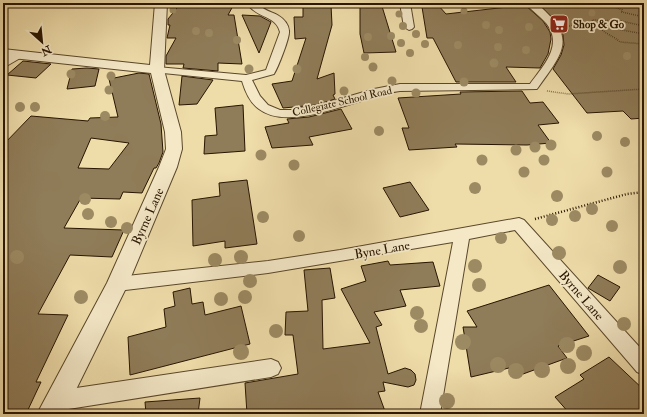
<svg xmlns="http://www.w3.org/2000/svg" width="647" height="417" viewBox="0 0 647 417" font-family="'IM FELL Double Pica',serif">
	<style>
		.building { fill: #8f7c58; stroke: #281500; fill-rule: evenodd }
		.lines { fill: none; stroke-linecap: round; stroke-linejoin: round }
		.minor-casing { stroke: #5a472a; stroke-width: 2 }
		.tertiary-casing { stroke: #5a472a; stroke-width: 2 }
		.path-far1 { stroke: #281500; stroke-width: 1.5; stroke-dasharray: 0.5 1.5; stroke-linecap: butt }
		.path { stroke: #281500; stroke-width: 2.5; stroke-dasharray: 1 2; stroke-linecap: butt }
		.minor { fill: #f4e8c7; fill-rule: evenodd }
		.tertiary { fill: #f4e8c7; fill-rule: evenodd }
		.tree { fill: #9c8a63 }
		.labels { text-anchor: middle; stroke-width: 3.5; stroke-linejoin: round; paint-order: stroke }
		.far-poi-label { font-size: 11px; font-weight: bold; fill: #281500; stroke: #f4e8c7; text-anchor: start }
		.far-street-label { font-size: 11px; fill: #281500; stroke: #f4e8c7 }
		.street-label { font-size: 13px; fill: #281500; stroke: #f4e8c7 }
	</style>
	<rect width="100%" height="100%" fill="#eedca9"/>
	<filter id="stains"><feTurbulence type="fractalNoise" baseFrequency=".005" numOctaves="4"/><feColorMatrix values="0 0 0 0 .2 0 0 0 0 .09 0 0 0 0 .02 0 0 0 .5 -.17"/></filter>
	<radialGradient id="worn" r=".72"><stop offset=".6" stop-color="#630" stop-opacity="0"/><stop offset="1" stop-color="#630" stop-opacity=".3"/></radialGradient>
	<g class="building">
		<path d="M181,3H214L213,5L233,6L228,15H234L242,64L218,63V71L183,68L184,64H166V56L176,38H167L170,25H168V19Z"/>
		<path d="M360,3H381L396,52L364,53L360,34Z"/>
		<path d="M538,3H644V118L631,119L623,111L587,113L553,69L561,55L564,45L563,35L559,25Z"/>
		<path d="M331,5L332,25L317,79L334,73L335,94L333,95L335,99L316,105L283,108L272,84L292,81L306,38L295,39L294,17H303V6Z"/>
		<path d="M438,5L446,14L525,5L543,21L550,32L551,39L548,54L540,68L506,67L516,82H456L433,38H427L422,7Z"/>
		<path d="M242,15L260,16L271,22L259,53Z"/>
		<path d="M23,61L51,64L36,78L7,75Z"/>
		<path d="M87,68L99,69L95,86L67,89L72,69Z"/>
		<path d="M139,73L149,74L161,124L163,152L159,163L156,168H154L142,193L123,192L120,199L81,198L64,228L124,230L112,257L70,255L38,314L68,315L36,382H41L26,414H3V145L31,116L88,121L90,118L118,117L109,79ZM91,138L129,143L109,169L78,168Z"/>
		<path d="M182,76L213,80L197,104L179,105Z"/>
		<path d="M522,91L530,103L543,102L559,123L538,125L551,143L527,145L455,144L457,147L409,150L402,128H409L398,98L461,94L460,92Z"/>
		<path d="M243,105L245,151L204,154L205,136L217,135L215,108Z"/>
		<path d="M341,109L352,129L309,137L313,145L272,148L265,127L289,123L287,119L309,117Z"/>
		<path d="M247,180L257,244L225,248V241L193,246L192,200L220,196L219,183Z"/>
		<path d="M410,182L429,210L400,217L383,188Z"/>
		<path d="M388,261L390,265L433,262L440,286L400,290L406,306L374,312L382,325L376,327L388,374L405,368L411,370L415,374L416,380L414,385L408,387L383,382L385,391L378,392L386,414H247L245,383L298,374L293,335H285L286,312L308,311L304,270L330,268L335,298L322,300L323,349L370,343L341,289L366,281L361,266Z"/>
		<path d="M598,275L620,287L610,301L588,288Z"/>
		<path d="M549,285L589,336L558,346L567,358L523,374L522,372L514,374L509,368L471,377L463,327H477L467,311Z"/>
		<path d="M190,288L192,304L203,302L205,315L241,306L250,344L130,375L128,337L166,327L164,309L175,306L173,292Z"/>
		<path d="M609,357L644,390V414H570L555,397L584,379L580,375Z"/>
		<path d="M200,398L198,414H146L145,402Z"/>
	</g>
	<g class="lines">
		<g class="minor-casing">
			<g id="minor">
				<path d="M249,3H259C261,10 273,12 279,16C284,19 289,25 289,31C290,37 278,68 274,74L252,80L260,96L268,105L280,110H291L316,106L374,89L400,84H530C543,66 564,45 546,23C540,16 531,10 525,3H536C578,38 564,51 537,89L400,91C364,95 291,134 259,109C250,103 245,91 242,81L153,72L152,70L153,68L157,67L246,75L266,70L280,32C276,16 259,18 249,6Z"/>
				<path d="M400,3H410L414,27L412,29L409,30L404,27Z"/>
				<path d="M18,52L22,53L23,55L22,57L3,68V60Z"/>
				<path d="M519,218L524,220L644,352V375L637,372L515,230L469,239L440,414H420L453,242L268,273L117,291L111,289L108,284L111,279L117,277L268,261L340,250Z"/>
				<path d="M271,359L278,362L281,368L278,374L271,377L56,411L49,408L46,401L49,394L56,391Z"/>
			</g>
		</g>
		<g class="tertiary-casing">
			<path id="tertiary" d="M155,3H167L164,70L181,132L182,149L177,167L128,284L64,414H37L107,283L159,167L166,149L165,132L151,73L3,57V49L150,65Z"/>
		</g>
		<g class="path-far1">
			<path d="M605,3L622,10V12L644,17"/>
			<path d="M593,25L592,20L621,21L644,26"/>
			<path d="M567,26L606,27L644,34"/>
			<path d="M600,27C604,34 614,36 620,42L644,44"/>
			<path d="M547,91L568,94L644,89"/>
		</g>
		<path class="path" d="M535,219L627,194L644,192"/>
		<use href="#minor" class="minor"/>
		<use href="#tertiary" class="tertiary"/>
	</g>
	<g class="tree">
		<circle cx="173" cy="10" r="3.5"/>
		<circle cx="464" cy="11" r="3.5"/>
		<circle cx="592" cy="13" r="3.5"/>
		<circle cx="399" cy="14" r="3.5"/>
		<circle cx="486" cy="25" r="4"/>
		<circle cx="403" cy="26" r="4"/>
		<circle cx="529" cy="27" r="4"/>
		<circle cx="499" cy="30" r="4"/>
		<circle cx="196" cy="31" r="4"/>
		<circle cx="209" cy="33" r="4"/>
		<circle cx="416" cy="34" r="4"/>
		<circle cx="391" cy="36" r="4"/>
		<circle cx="368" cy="37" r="4"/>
		<circle cx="237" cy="40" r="4"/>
		<circle cx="401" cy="43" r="4"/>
		<circle cx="425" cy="44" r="4"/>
		<circle cx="458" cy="45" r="4"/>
		<circle cx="498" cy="47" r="4"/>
		<circle cx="526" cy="50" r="4"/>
		<circle cx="410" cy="53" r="4"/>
		<circle cx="627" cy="56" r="4"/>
		<circle cx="365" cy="57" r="4"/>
		<circle cx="494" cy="63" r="4.5"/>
		<circle cx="373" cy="67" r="4.5"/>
		<circle cx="249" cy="69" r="4.5"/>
		<circle cx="297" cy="69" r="4.5"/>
		<circle cx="71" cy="74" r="4.5"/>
		<circle cx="111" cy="76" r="4.5"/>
		<circle cx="392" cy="81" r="4.5"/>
		<circle cx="464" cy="82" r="4.5"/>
		<circle cx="109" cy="90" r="4.5"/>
		<circle cx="344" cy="91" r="4.5"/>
		<circle cx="416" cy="93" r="4.5"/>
		<circle cx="20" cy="107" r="5"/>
		<circle cx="35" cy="107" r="5"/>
		<circle cx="105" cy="116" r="5"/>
		<circle cx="379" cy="131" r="5"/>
		<circle cx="597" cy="136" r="5"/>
		<circle cx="625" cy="142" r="5"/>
		<circle cx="551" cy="145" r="5.5"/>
		<circle cx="535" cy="147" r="5.5"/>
		<circle cx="516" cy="150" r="5.5"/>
		<circle cx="261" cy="155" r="5.5"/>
		<circle cx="482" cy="160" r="5.5"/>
		<circle cx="544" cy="160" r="5.5"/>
		<circle cx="294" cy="165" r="5.5"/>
		<circle cx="524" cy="172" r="5.5"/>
		<circle cx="607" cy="172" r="5.5"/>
		<circle cx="475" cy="188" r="6"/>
		<circle cx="557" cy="196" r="6"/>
		<circle cx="85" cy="199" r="6"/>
		<circle cx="592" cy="209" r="6"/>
		<circle cx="88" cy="214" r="6"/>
		<circle cx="575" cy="216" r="6"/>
		<circle cx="263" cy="217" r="6"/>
		<circle cx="552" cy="220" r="6"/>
		<circle cx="111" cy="222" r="6"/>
		<circle cx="612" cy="226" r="6"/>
		<circle cx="127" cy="228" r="6"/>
		<circle cx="299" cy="236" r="6"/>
		<circle cx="501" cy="238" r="6"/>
		<circle cx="559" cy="253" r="7"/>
		<circle cx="17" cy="257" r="7"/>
		<circle cx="241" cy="257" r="7"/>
		<circle cx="215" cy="260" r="7"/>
		<circle cx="475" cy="266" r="7"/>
		<circle cx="620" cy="267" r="7"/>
		<circle cx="250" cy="281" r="7"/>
		<circle cx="479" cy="285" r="7"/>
		<circle cx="81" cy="297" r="7"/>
		<circle cx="245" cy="297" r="7"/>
		<circle cx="221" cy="299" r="7"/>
		<circle cx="417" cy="313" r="7"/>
		<circle cx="624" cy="324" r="7"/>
		<circle cx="421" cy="326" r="7"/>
		<circle cx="276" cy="331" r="7"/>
		<circle cx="463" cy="342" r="8"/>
		<circle cx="567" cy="345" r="8"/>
		<circle cx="241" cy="352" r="8"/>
		<circle cx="584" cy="353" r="8"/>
		<circle cx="498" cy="365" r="8"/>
		<circle cx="568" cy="366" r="8"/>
		<circle cx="542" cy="370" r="8"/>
		<circle cx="516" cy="371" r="8"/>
		<circle cx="447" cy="401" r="8"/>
	</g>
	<defs>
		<g id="supermarket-square" transform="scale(1)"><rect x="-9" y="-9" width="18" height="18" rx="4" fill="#8f2418" stroke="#f4e8c7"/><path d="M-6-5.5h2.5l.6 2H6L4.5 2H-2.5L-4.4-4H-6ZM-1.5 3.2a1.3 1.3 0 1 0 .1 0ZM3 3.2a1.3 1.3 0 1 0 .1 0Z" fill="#fff"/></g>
	</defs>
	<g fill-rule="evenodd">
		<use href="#supermarket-square" x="559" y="24"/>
	</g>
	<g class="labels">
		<g class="far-poi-label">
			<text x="573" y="28">Shop &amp; Go</text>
		</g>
		<g class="far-street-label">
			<text transform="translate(342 101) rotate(-13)" y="4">Collegiate School Road</text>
		</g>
		<g class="street-label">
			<text transform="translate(147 216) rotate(-66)" y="5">Byrne Lane</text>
			<text transform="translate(382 249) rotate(-10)" y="5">Byne Lane</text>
			<text transform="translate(582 295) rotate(49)" y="5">Byrne Lane</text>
		</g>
	</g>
	<rect width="647" height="417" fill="none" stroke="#eedca9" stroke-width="16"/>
	<rect x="4" y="4" width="639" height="409" fill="none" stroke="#281500" stroke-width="2"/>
	<rect x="8" y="8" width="631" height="401" fill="none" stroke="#281500"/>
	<g transform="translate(42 42) rotate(153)" stroke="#f4e8c7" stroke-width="3" paint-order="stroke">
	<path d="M0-3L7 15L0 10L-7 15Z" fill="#281500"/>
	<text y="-6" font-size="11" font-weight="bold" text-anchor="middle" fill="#281500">N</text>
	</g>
	<rect width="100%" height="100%" filter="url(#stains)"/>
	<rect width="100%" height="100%" fill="url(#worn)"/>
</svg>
